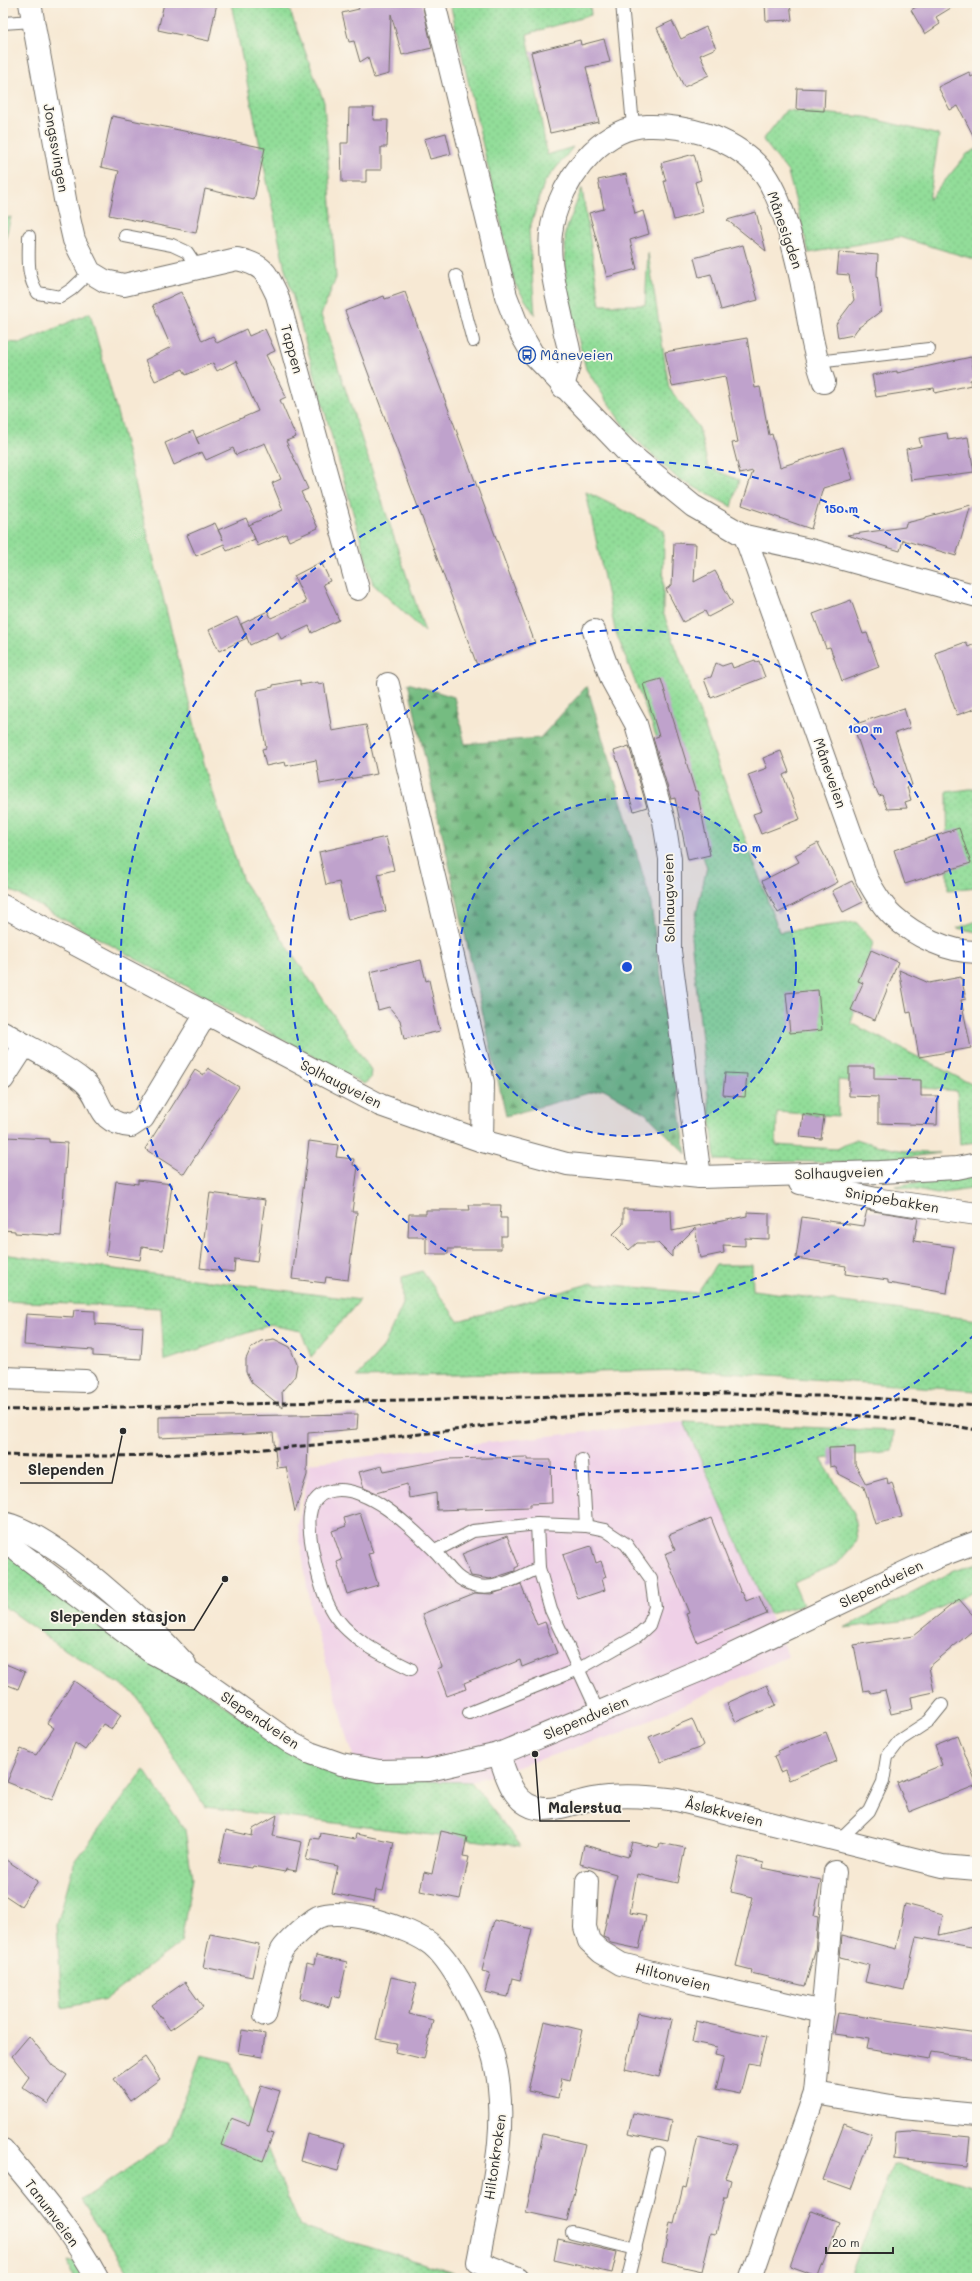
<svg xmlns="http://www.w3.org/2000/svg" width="980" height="2281" viewBox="0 0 980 2281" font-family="Mali,sans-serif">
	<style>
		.built { fill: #efd0e7 }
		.grass { fill: url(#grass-dots); stroke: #5e8462 }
		.forest { fill: url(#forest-firs); stroke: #507456 }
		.building { fill: #bfa2cc }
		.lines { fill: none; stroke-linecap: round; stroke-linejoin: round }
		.service-casing { stroke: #726e66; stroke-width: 14 }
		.minor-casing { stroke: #726e66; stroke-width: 24 }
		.secondary-casing { stroke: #726e66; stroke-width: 24 }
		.service { stroke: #fff; stroke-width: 12 }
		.minor { stroke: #fff; stroke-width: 22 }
		.secondary { stroke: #fff; stroke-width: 22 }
		.rail { stroke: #2b2b2b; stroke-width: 3; stroke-dasharray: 6 3; stroke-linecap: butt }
		.ring { fill: none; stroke: #1d4ed8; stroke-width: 2; stroke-dasharray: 7 5 }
		.labels { text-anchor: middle; stroke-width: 3.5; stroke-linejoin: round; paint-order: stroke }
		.street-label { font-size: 14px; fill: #2b2b2b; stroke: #fbf7ec }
		.transit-label { font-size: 14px; fill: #164399; stroke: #fbf7ec; text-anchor: start }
		.centre { fill: #1d4ed8; stroke: #fbf7ec; stroke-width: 2 }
		.ring-label { font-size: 12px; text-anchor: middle; font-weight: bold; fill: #1d4ed8; stroke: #fbf7ec; stroke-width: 3.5; stroke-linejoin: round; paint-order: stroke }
		.leader { fill: none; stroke: #2b2b2b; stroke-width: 1.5 }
		.callout-dot { fill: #2b2b2b; stroke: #fbf7ec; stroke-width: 1.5 }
		.callout-label { font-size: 15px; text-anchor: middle; font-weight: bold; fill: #2b2b2b; stroke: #fbf7ec; stroke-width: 3.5; stroke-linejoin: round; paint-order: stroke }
	</style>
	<defs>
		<pattern id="grass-dots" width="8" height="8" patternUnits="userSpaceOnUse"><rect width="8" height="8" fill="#92dd99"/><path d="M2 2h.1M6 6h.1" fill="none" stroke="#7ebe84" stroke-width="1.8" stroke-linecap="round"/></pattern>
		<pattern id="forest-firs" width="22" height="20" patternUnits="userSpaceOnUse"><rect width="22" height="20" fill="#75bc81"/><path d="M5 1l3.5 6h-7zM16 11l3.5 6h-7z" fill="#60996a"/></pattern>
	</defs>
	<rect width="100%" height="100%" fill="#fbf7ec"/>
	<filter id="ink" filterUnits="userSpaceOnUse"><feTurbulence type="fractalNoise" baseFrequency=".025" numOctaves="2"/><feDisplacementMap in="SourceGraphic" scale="8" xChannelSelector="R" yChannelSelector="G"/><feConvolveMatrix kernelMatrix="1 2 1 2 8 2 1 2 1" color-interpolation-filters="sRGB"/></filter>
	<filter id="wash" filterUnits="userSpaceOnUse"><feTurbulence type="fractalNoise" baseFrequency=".012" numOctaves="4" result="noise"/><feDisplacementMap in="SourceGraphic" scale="16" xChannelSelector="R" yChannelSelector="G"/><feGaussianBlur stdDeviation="0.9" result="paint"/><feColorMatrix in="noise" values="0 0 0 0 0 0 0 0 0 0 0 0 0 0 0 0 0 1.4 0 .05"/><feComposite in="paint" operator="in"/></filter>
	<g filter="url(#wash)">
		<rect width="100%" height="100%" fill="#f7e9d4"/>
		<path class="built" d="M684,1422L788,1656L623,1732L471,1782L360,1780L310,1607L298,1526L310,1463L489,1442Z"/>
		<g class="grass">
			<path d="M231,3H287L324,102L336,278L321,315L425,632L373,584L284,265Z"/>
			<path d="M450,3H590L591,15L527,34L547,155L573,147L544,183L529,231L535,315L515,284Z"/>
			<path d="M786,110L866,117L939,135L929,200L967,154L977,149V260L899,237L809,253L788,172L763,140Z"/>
			<path d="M582,188L600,305H645L648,253L669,388L699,428L708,467L739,480L732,507L677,478L627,431L586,369L566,290L565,233Z"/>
			<path d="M11,217L3,247V219Z"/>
			<path d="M90,313L122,431L207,775L243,881L371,1070L370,1079L364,1084L3,886V342L22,343Z"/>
			<path d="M586,492L664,530L663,612L779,932L856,922L873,942L851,1023L977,1087V1142L960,1144L957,1091L838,1080V1116L777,1112L776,1145L837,1149L856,1139C884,1148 910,1154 940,1153L867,1163L715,1160L691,937L707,867L615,630Z"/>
			<path d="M977,788V887L948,890L947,792Z"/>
			<path d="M977,921V932L957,928Z"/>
			<path d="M977,1172V1188L937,1194L895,1186Z"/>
			<path d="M3,1254L51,1261L360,1300L311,1357L301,1331L270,1325L164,1361L161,1308L3,1301Z"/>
			<path d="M716,1265H752L753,1290L977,1320V1391L686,1370L357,1377L383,1348L403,1304L402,1277L422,1271L458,1321L592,1283L697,1293Z"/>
			<path d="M684,1422L894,1431L892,1451L821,1459L854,1513L857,1541L837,1564L793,1582L803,1605L769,1614Z"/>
			<path d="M3,1552L300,1758L360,1780L471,1782L521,1846L205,1807L135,1694L58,1645L3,1606Z"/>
			<path d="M977,1563V1590L916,1619L844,1628L949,1573Z"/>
			<path d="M144,1770L185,1830L192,1878L181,1942L106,1999L62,2008L57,1925L74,1863Z"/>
			<path d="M201,2055L231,2062L300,2226L471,2278H132L81,2200L169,2141Z"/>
			<path d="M893,2164L977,2187V2278H849Z"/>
			<path d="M68,2261L76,2263L82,2278H73Z"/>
		</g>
		<path class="forest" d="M408,683L454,697L465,744L540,738L587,686L650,898L686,1154L646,1114L604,1089L506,1116Z"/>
		<g id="blocks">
			<g class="building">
				<path d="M164,3H217L209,41L158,30Z"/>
				<path d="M378,3H422L432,48L402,55L391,14L389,74L374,78L368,57L360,62L354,41L349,42L342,13L359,9L358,6Z"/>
				<path d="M765,3H790L792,20L766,21Z"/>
				<path d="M923,3H959L936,17L940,24L925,34L911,10Z"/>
				<path d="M672,21L681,39L706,27L716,48L700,55L709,75L684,87L657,28Z"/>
				<path d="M604,39L610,62L586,67L599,122L550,133L531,52L580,40L581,45Z"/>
				<path d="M969,72L971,77L977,74V143L958,106L950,110L938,87Z"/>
				<path d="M797,88L825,89L824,111L796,109Z"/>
				<path d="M349,108H374L373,120H388L387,147H381V170H366V182H342L341,143H348Z"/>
				<path d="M112,116L265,148L254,200L205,189L196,233L109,215L119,171L101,167Z"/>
				<path d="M446,133L451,154L430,159L424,139Z"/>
				<path d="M694,154L701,180L695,182L703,212L674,220L664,181H666L661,163Z"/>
				<path d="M626,174L635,214L643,211L649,234L630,240L637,269L607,277L589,213L604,209L598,180Z"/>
				<path d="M756,212L766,251L727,220Z"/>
				<path d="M743,245L758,300L721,310L711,274L699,277L694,258Z"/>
				<path d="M839,252L878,255L877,274L881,311L858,328L853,335L838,338L836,324L854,300L849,275L837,274Z"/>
				<path d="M181,292L202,341L213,336L217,343L246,329L249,336L265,329L275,351L266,355L286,397L280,400L296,437L286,441L308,489L301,492L318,528L289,541L286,534L258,546L249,525L283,510L272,483L281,479L265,443L236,455L233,448L206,460L202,452L174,465L165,443L193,431L199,444L196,438L258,411L236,361L217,371L213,363L186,375L183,369L155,381L145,360L171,347L153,305Z"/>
				<path d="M405,292L535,643L477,665L345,311L384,296L385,299Z"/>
				<path d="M747,338L755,388L760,387L769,435L772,434L780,467L843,447L853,479L823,488L811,529L742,505L753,471L740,474L732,443L738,442L725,376L672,386L665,352Z"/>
				<path d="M971,357L975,379L970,380L971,385L935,393L934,388L876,397L872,375L897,371V373Z"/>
				<path d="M947,433L948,440L968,437L974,472L911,480L906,449L921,446L919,438Z"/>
				<path d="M971,505L956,556L903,540L900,551L847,535L905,527L906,523L926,518V517Z"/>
				<path d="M246,518L255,539L227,551L224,544L196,556L187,535L215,523L223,540L218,530Z"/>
				<path d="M674,543L696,544L694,582L715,571L733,604L708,617L705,611L683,622L666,589L672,585Z"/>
				<path d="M321,562L330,581L323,584L339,620L312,633L309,626L281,639L278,632L250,645L241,624L268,611L271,618L306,602L294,576Z"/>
				<path d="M851,600L863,634L867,633L879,667L842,681L830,647L826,648L813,614Z"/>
				<path d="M237,617L247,638L219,651L209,630Z"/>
				<path d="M966,642L968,647L977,643V708L957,715L935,653Z"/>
				<path d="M755,660L756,662L759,661L765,677L711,698L704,679L711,677L716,663L722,666L731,663L733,668Z"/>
				<path d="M661,679L695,791H697L710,855L688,860L675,798L671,799L653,738L659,736L643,684Z"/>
				<path d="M300,680V685L318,682V684L324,683L332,731L366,725L377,774L320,784L316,760L286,766L285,762L266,766L262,749L266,748L257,693L258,690L273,687V685Z"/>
				<path d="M904,708L910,728L895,733L912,785L907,787L911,800L905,802L907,808L887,809L882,795L879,796L876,789L875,790L853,725Z"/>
				<path d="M629,746L647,807L634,811L614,751Z"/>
				<path d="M781,751L789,772L783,775L800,819L761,834L753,814L762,811L748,775L767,768L763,758Z"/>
				<path d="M959,828L971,863L905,884L894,850Z"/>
				<path d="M386,837L394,870L378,874L386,911L348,920L339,882L326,885L319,852Z"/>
				<path d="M818,843L838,882L778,913L762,881L799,862L795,855Z"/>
				<path d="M852,881L863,902L843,912L832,891Z"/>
				<path d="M871,950L898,962L875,1020L851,1010L863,983L858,981Z"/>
				<path d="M421,960L426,981L429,980L440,1031L404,1039L400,1020L389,1007L378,1010L370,972Z"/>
				<path d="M899,970L929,983L961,977L966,999L961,1000L971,1048L919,1057L911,1012L907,1013Z"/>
				<path d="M818,990L822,1030L790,1033L786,993Z"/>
				<path d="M849,1067H874V1079L921,1080V1096H938L937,1125L878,1123V1097L849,1096Z"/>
				<path d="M208,1068L239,1087L184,1174L145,1149L195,1070L203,1075Z"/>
				<path d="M725,1073L747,1074L745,1097L723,1095Z"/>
				<path d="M803,1114L824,1117L821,1139L800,1137Z"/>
				<path d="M6,1137L49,1139V1142L67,1143L61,1236L15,1233V1231L3,1230Z"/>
				<path d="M309,1141L338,1145L336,1157L354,1159L353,1165L358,1166L352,1212H357L348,1280L326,1277L325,1283L292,1279Z"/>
				<path d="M138,1180L172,1184L163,1250L142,1247L140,1260L106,1255L116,1181L138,1184Z"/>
				<path d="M210,1193L265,1200L257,1262L235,1259L234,1272L200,1268Z"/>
				<path d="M469,1205H501L500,1218H507V1236H501V1249H448V1254H426V1237H408L409,1214H426V1210H470Z"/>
				<path d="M623,1209L671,1210L672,1231L747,1216V1212L769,1213V1239L745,1238V1246L723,1245L724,1253L700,1258L695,1228L672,1251V1257L658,1243H637L629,1250L613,1234L623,1224Z"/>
				<path d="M867,1210L918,1218L914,1241L954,1247L947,1293L888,1283V1280L845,1274L846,1266L796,1258L802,1217L863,1226Z"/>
				<path d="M74,1310L95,1311V1324L143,1327L141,1359L93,1356V1350L24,1345L26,1314L73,1317Z"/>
				<path d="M274,1339L290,1347L297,1364L295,1376L282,1391L283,1408L252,1383L246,1372V1359L251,1348L261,1341Z"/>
				<path d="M358,1414L357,1429L308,1433L307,1475L295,1512L286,1467L277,1468L273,1433L159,1438V1417Z"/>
				<path d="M855,1447V1464L866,1484L887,1478L888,1484L892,1482L902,1517L875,1524L864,1487L839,1474L835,1466L830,1467L829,1448Z"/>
				<path d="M528,1457V1460H551L552,1503L530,1504V1507L437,1510L436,1493L409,1498L407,1484L376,1493L364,1488L359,1472L382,1466L384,1471L448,1459Z"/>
				<path d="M360,1513L373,1553L368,1554L378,1585L347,1594L337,1562L342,1560L332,1531L346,1526L344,1518Z"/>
				<path d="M711,1518L741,1593L742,1592L746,1601L759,1596L767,1614L697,1642L686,1614L689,1613L665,1554L675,1550L669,1535Z"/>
				<path d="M507,1536L519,1566L515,1568V1571L490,1579L471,1576L462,1554Z"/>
				<path d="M591,1546L596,1563L601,1561L606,1577L602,1579L605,1590L578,1599L563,1555Z"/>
				<path d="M521,1584L537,1625L545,1622L557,1653L522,1667L520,1660L464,1683L466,1689L447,1696L437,1669L442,1667L422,1614L475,1593L492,1594Z"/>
				<path d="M959,1599L977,1620V1627L929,1667L934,1692L911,1697L913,1709L891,1714L885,1690L871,1693L869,1690L863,1691L854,1645L913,1636Z"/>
				<path d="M3,1663L25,1672L18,1689L3,1683Z"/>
				<path d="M74,1681L121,1715L112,1729L103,1724L85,1750L75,1743L52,1800L7,1782L21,1749L36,1755L54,1728L47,1723Z"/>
				<path d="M767,1685L776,1705L736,1722L727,1703Z"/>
				<path d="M692,1719L703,1745L699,1748L661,1762L649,1737Z"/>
				<path d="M826,1732L837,1761L789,1780L785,1770L780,1772L774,1756L779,1754L777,1751Z"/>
				<path d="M958,1736L977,1785L909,1812L897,1783L942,1765L935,1745Z"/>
				<path d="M277,1815L273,1836L302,1842L296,1871L286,1869L285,1872L253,1866L252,1868L219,1863L226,1830L252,1836L253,1829Z"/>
				<path d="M441,1831L467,1837L463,1856L469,1857L460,1899L420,1891L424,1872L432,1874Z"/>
				<path d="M320,1833L355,1839L356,1834L394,1842L383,1891L376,1890L374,1902L332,1893L338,1866L306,1860L311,1838L319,1839Z"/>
				<path d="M632,1842L659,1848L660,1843L685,1848L678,1883L637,1874L630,1913L646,1916L639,1949L611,1943L608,1941V1939L603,1937L616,1874L580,1864L584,1845L628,1857Z"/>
				<path d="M739,1857L764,1863L763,1868L821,1880L814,1916L818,1917L815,1952L805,1986L751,1973L752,1970L736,1966L753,1897L731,1892Z"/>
				<path d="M3,1858L38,1881L21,1906L3,1894Z"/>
				<path d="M905,1904L943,1914L939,1935L977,1926V1948L916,1937L904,1990L865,1982L869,1965L840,1958L842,1935L896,1949Z"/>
				<path d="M494,1920L532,1929L520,1980L512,1978L508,1997L485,1992L490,1973L482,1971Z"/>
				<path d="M210,1934L259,1944L252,1977L203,1967Z"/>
				<path d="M316,1955L347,1962L339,1998L332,1996L329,2007L300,1998L307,1963L314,1965Z"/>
				<path d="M391,1977L417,1983L409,2014L433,2020L424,2059L395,2052L397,2043L376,2039Z"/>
				<path d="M185,1982L203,2007L170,2030L152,2005Z"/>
				<path d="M638,2013L672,2020L659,2077L625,2069Z"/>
				<path d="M838,2013L977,2033V2059L931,2052L929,2060L867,2049L869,2039L834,2034Z"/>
				<path d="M544,2021L582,2030L570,2080L562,2078L558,2098L528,2091Z"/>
				<path d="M696,2021L766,2037L759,2065L748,2063L740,2094L716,2089L724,2057L715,2055L717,2047L692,2042Z"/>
				<path d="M242,2030L265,2034L262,2057L238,2053Z"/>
				<path d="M29,2036L53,2066L67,2075L48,2104L22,2087L29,2077L12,2056Z"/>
				<path d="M145,2057L160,2079L130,2101L114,2079Z"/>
				<path d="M261,2085L280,2091L267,2132L273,2134L263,2161L221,2145L231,2118L249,2125Z"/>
				<path d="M633,2113L672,2121L668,2142L628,2134Z"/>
				<path d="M844,2124L871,2134L851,2190L823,2180Z"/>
				<path d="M910,2131L970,2137L967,2166L894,2159L896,2132Z"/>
				<path d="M307,2134L345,2144L338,2171L300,2161Z"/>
				<path d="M543,2134L585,2144L567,2221L526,2212Z"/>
				<path d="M698,2136L737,2145L725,2178L731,2180L727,2197H724L715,2234L711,2233L702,2271L662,2262L670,2223L674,2224L683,2187L686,2188Z"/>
				<path d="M811,2211L839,2222L818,2277L790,2267Z"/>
				<path d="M558,2239L617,2252L612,2273L554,2260Z"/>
			</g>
		</g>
	</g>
	<g filter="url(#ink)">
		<use href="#blocks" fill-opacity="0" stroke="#726e66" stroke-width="1"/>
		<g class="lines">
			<g class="service-casing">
				<g id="service">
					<path d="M622,3L633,126"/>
					<path d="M3,23L33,21"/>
					<path d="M29,236C29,256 26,276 38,293L60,297L72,289L90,272"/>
					<path d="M125,236L172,245L187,252L197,267"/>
					<path d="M456,276L473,341"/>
					<path d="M817,362L929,349"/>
					<path d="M582,1460L586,1526"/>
					<path d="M537,1524L539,1568L551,1610L599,1714"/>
					<path d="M435,1551L473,1531L537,1524L586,1526L605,1530L626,1544L651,1579L655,1607L649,1625L637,1636L579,1669L469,1713"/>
					<path d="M411,1669C382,1655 346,1638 330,1608C322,1593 315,1565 312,1547C309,1529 304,1500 327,1492C363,1480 411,1527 434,1550C448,1564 454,1580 474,1585C495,1592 520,1576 539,1568"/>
					<path d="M839,1840L869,1811L883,1782L887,1757L900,1740L929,1721L942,1705"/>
					<path d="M572,2233L636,2249"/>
					<path d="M628,2278L658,2153"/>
				</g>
			</g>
			<g class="minor-casing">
				<g id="minor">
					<path d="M30,3L66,205L74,240L90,272L105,281L124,285L237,259C264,265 266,272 277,295L358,589"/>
					<path d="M434,3L506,296L520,332L532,353L626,451L693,506L745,536L814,551L977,596"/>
					<path d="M563,387C565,379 568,370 570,361C571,352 566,339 564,329C556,287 541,247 558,205C572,169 605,127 647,126C686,125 728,136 757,165C780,189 793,243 800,275C808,311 811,347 824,382"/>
					<path d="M745,536L867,879C874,892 882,906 893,916C915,936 948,952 977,952"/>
					<path d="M594,631L612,680L636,724L664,821L670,859V951L700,1177"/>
					<path d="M388,684L483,1082L482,1141"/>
					<path d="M3,906L380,1105L482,1141L567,1164L700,1177L880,1172L957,1168L977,1164"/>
					<path d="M3,1032C29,1048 58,1061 82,1080C105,1098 93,1122 131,1126L143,1118L206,1014"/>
					<path d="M3,1079L25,1045"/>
					<path d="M800,1183L881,1200L977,1214"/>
					<path d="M3,1378L85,1381"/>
					<path d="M499,1754C507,1778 514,1808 544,1809C559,1810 576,1802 592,1799C621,1794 648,1796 677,1800L942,1866L977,1869"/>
					<path d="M587,1881L585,1927L589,1941L601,1952L621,1964L691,1982L823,2012"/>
					<path d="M265,2015C269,1998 275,1963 282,1950C286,1943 310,1921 318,1917C344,1906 411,1928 432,1945C456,1965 486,2029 494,2059C511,2126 490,2196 478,2262L518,2278"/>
					<path d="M815,2093L903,2108L977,2115"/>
					<path d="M751,2278L815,2093L835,1872"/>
				</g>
			</g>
			<g class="secondary-casing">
				<g id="secondary">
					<path d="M3,1523C53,1533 150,1625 185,1664"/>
					<path d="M3,1540L151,1652L193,1674L291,1743L310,1753L341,1764L379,1771L429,1770L499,1754L698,1671L937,1557L977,1542"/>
					<path d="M3,2150C37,2191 72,2231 97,2278"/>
				</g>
			</g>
			<use href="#service" class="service"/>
			<use href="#minor" class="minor"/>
			<use href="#secondary" class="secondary"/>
			<g class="rail">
				<path d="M3,1410L684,1393L859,1397L977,1406"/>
				<path d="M3,1455C118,1459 232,1453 346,1442C441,1433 535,1418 630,1411C692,1407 754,1409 816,1413C870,1416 924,1420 977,1430"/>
			</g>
		</g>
	</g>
	<circle cx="627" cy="967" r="169" fill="#1d4ed8" fill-opacity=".12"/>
	<g class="ring">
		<circle cx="627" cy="967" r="169"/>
		<circle cx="627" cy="967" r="337"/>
		<path d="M975 1334A506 506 0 1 1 975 600"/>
	</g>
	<defs>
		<g id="bus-ring" transform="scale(0.9)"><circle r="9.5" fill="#fbf7ec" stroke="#1a4fb4" stroke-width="1.5"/><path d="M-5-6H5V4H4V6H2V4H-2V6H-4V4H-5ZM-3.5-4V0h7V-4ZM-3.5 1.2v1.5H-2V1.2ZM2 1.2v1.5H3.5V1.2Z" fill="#1a4fb4"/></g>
	</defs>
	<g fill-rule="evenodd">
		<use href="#bus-ring" x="527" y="355"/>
	</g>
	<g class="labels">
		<g class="street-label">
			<text transform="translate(56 148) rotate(80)" y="5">Jongssvingen</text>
			<text transform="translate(785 230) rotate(71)" y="5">Månesigden</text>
			<text transform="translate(292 349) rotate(75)" y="5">Tappen</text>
			<text transform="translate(830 773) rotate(71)" y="5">Måneveien</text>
			<text transform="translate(669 898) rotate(-91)" y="5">Solhaugveien</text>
			<text transform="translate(341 1084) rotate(27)" y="5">Solhaugveien</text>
			<text transform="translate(839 1173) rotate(-2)" y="5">Solhaugveien</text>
			<text transform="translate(892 1200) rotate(10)" y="5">Snippebakken</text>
			<text transform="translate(881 1584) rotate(-26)" y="5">Slependveien</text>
			<text transform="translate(586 1718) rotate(-23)" y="5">Slependveien</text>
			<text transform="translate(260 1720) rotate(34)" y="5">Slependveien</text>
			<text transform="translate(724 1812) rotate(14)" y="5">Åsløkkveien</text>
			<text transform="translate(673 1977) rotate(14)" y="5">Hiltonveien</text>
			<text transform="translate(495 2157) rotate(-82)" y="5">Hiltonkroken</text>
			<text transform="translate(52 2213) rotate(53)" y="5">Tanumveien</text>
		</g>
		<g class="transit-label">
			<text x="540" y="360">Måneveien</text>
		</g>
	</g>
	<circle cx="627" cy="967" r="6" class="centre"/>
	<g class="ring-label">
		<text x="841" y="513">150 m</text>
		<text x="865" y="733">100 m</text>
		<text x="747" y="852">50 m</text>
	</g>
	<path class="leader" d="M123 1431L112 1483H20M225 1579L194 1630H42M535 1754L540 1821H630"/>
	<g class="callout-dot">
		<circle cx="123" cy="1431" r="4"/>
		<circle cx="225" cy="1579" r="4"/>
		<circle cx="535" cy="1754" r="4"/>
	</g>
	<g class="callout-label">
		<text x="66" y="1475">Slependen</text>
		<text x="118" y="1622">Slependen stasjon</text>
		<text x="585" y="1813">Malerstua</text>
	</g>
	<rect width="980" height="2281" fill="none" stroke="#fbf7ec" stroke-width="16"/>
	<path d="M826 2247v6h67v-6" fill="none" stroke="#2b2b2b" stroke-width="2"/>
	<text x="832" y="2247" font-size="12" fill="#2b2b2b" stroke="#fbf7ec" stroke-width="3" paint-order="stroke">20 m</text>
</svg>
